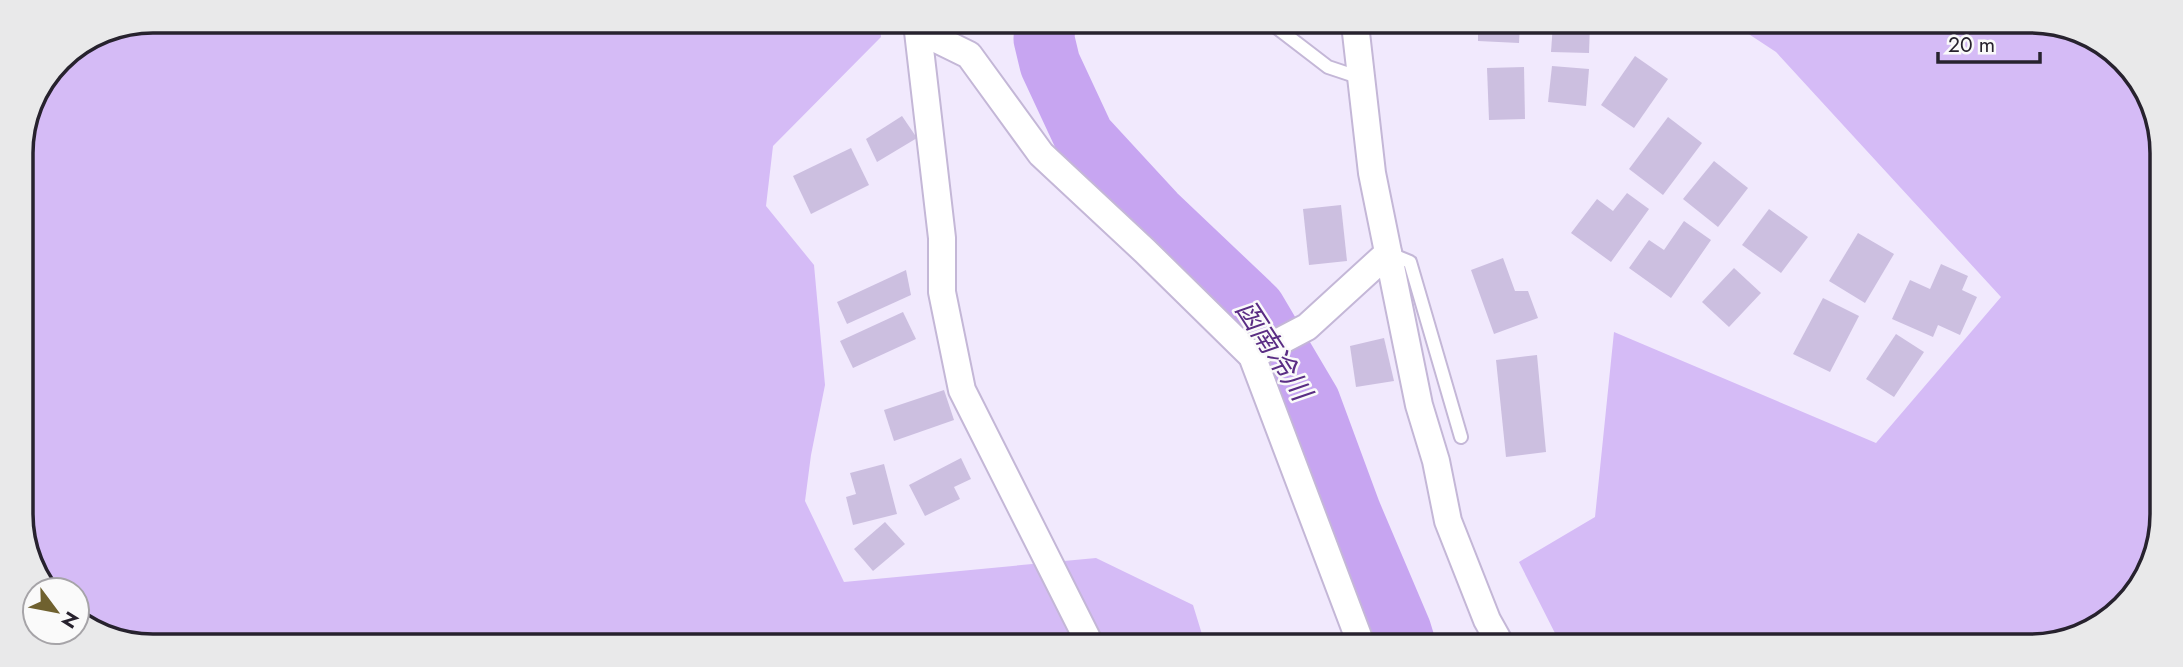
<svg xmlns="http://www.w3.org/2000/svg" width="2183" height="667" viewBox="0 0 2183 667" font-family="Jost,'Noto Sans JP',sans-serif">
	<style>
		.green { fill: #d5bbf6 }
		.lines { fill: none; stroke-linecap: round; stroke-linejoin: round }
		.river { stroke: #c7a5f1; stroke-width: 61 }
		.building { fill: #ccbfe0 }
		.lane-casing { stroke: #c4b7d7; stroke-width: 16 }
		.street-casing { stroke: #c4b7d7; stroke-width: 30 }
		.lane { stroke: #fff; stroke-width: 12 }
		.street { stroke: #fff; stroke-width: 26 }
		.labels { text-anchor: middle; stroke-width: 5; stroke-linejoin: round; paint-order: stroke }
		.water-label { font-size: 28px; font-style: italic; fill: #5a2d84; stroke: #fafafa }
		.rim { fill: none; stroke: #27222e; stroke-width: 3.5 }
	</style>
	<rect width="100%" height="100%" fill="#f1e9fd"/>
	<g class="green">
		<path d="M153,21L880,23L881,37L773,146L766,206L814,265L825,385L811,455L805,501L844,582L1096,558L1193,605L1205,644L119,642L77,615V590H49L23,539L21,145L60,59L103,31Z"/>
		<path d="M1735,25H2064L2124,60L2160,128L2158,548L2117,613L2038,646L1561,645L1519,562L1595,517L1614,332L1876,443L2001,297L1776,52Z"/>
	</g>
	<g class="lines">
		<path class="river" d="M1045,23L1044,39L1050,64L1084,137L1155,214L1255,309L1310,402L1351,513L1401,631L1405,644"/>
	</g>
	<g class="building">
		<path d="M1396,24H1423L1424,29L1397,31Z"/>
		<path d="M1478,24H1520L1519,43L1478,41Z"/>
		<path d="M1553,24H1590L1589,53L1551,52Z"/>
		<path d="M1635,56L1668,79L1634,128L1601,105Z"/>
		<path d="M1552,66L1589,69L1586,106L1548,102Z"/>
		<path d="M1524,67L1525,119L1489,120L1487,68Z"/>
		<path d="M902,116L917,138L877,162L866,139Z"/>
		<path d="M1668,117L1702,143L1663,195L1629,169Z"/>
		<path d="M851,148L869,185L811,214L793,176Z"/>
		<path d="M1714,161L1748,188L1718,227L1683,199Z"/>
		<path d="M1627,193L1649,209L1611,262L1571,233L1597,199L1613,211Z"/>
		<path d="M1341,205L1347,261L1309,265L1303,209Z"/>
		<path d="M1769,209L1808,237L1781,273L1742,245Z"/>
		<path d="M1684,221L1711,240L1671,298L1629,268L1649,240L1664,250Z"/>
		<path d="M1858,233L1894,254L1865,303L1829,281Z"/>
		<path d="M1503,258L1515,291H1528L1538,318L1494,334L1471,270Z"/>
		<path d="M1941,264L1968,276L1962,290L1977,297L1960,335L1938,325L1933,337L1892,319L1910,280L1930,289Z"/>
		<path d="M1734,268L1761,293L1729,327L1702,302Z"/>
		<path d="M906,270L911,295L847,324L837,302Z"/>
		<path d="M1823,298L1859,316L1830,372L1793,354Z"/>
		<path d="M903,312L916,339L853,368L840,341Z"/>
		<path d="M1896,334L1924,352L1894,397L1866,379Z"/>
		<path d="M1384,338L1394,381L1356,387L1350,346Z"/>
		<path d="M1537,355L1546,452L1506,457L1496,360Z"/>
		<path d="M944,390L954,420L894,441L884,410Z"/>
		<path d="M961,458L971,479L954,487L960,499L925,516L909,485Z"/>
		<path d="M884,464L897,514L853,525L846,497L856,494L850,473Z"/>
		<path d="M885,522L905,544L873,571L854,549Z"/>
	</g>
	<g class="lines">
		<g class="lane-casing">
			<g id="lane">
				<path d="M1272,24L1328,67L1361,78"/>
				<path d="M1388,253L1410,262L1461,437"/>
			</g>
		</g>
		<g class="street-casing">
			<g id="street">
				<path d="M917,23L942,238V292L962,390L1090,644"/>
				<path d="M1355,24L1372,173L1419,405L1436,461L1448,521L1487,620L1501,645"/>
				<path d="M918,30L969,55L1041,154L1145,251L1252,356L1361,644"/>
				<path d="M1252,356L1307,327L1388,253"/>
			</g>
		</g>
		<use href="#lane" class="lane"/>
		<use href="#street" class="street"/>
	</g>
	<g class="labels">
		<g class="water-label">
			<text transform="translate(1274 350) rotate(57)" y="10">函南冷川</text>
		</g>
	</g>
	<path d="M0 0H2183V667H0ZM153 33H2030A120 120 0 0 1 2150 153V514A120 120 0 0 1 2030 634H153A120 120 0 0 1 33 514V153A120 120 0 0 1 153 33Z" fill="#e9e9ea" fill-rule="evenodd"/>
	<path class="rim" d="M153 33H2030A120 120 0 0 1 2150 153V514A120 120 0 0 1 2030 634H153A120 120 0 0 1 33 514V153A120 120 0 0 1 153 33Z"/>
	<g transform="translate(56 611) rotate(122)"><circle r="33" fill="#fafafa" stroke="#a6a4a8" stroke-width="2"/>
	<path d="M0-5L12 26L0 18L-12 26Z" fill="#6f612f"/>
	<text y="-10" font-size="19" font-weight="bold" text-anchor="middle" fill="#27222e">N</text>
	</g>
	<path d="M1938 52v10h102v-10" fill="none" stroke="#27222e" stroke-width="3.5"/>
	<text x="1948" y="52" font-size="21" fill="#27222e" stroke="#fafafa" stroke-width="5" paint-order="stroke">20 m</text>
</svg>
